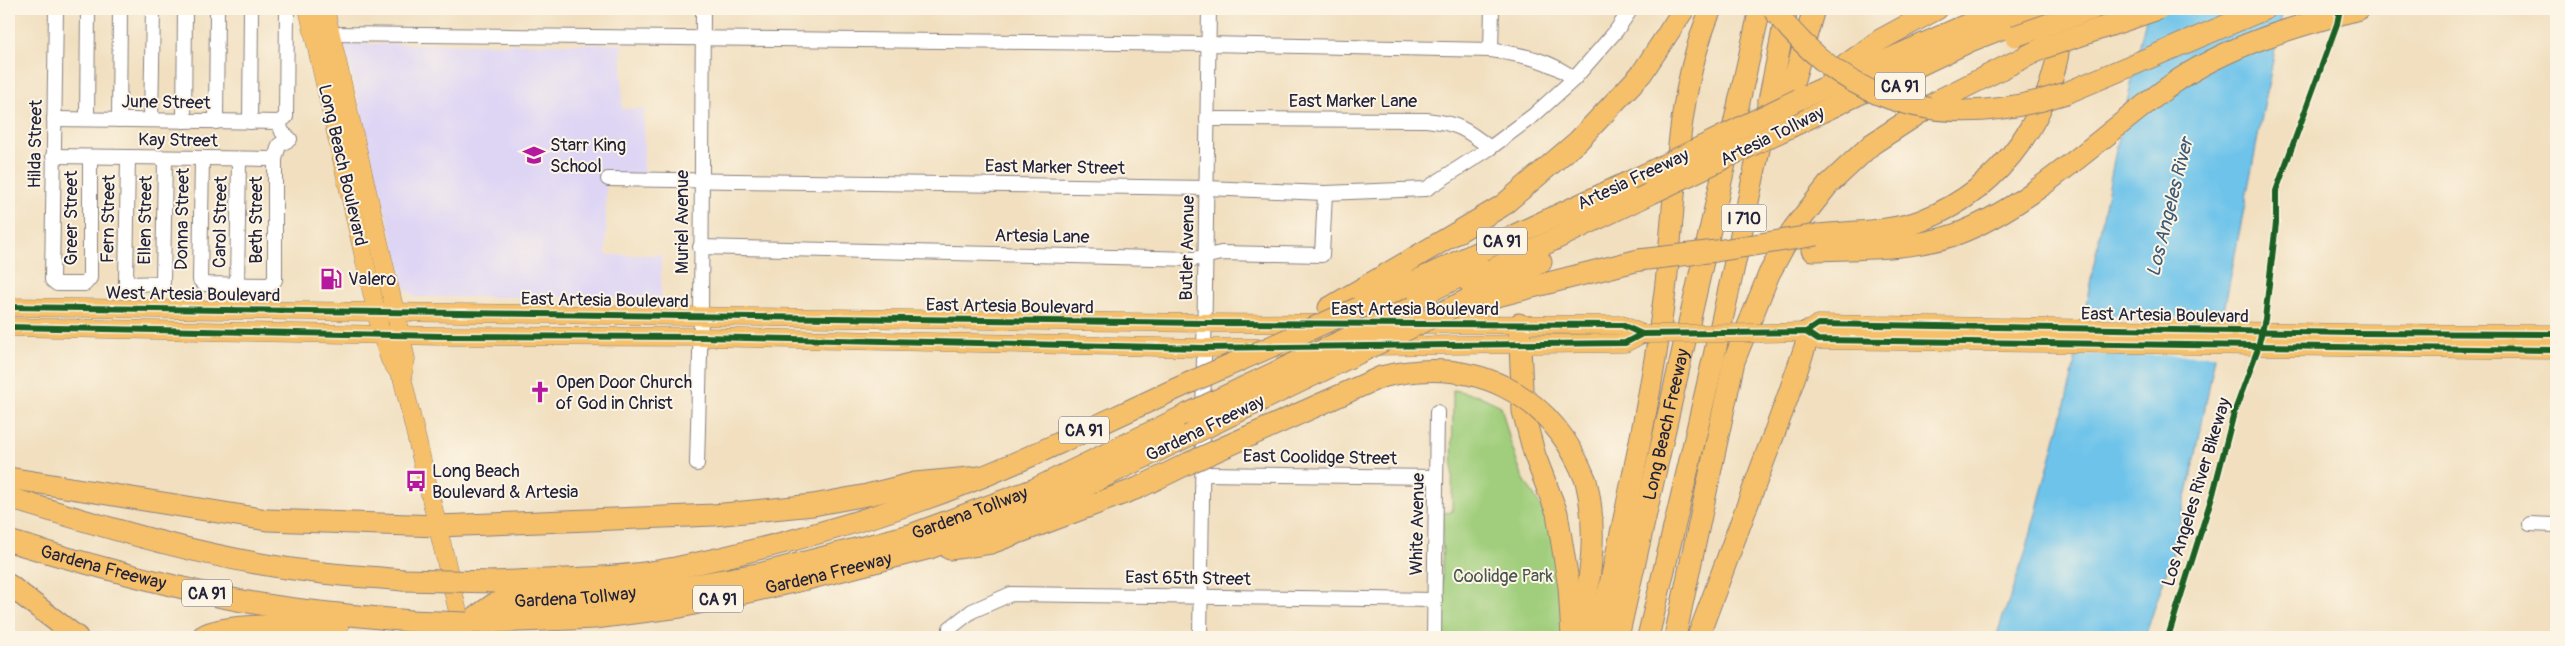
<svg xmlns="http://www.w3.org/2000/svg" width="2565" height="646" viewBox="0 0 2565 646" font-family="Pangolin,sans-serif">
	<style>
		.built { fill: #ded5f5 }
		.green { fill: #a0ce7c; stroke: #61785c }
		.water { fill: #6dc3ea; stroke: #487292 }
		.pier { fill: #f1dfbf }
		.lines { fill: none; stroke-linecap: round; stroke-linejoin: round }
		.minor-casing { stroke: #8a807d; stroke-width: 16 }
		.major-casing { stroke: #8a807d; stroke-width: 19 }
		.highway-casing { stroke: #8a807d; stroke-width: 23 }
		.minor { stroke: #fff; stroke-width: 14 }
		.major { stroke: #f6c06b; stroke-width: 18 }
		.highway { stroke: #f6c06b; stroke-width: 21 }
		.major-bridge-casing { stroke: #8a807d; stroke-width: 19; stroke-linecap: butt }
		.highway-bridge-casing { stroke: #8a807d; stroke-width: 23; stroke-linecap: butt }
		.major-bridge { stroke: #f6c06b; stroke-width: 18 }
		.highway-bridge { stroke: #f6c06b; stroke-width: 21 }
		.cycleway-casing { stroke: #fcf5e5; stroke-width: 9 }
		.cycleway { stroke: #1b5e20; stroke-width: 6 }
		.labels { text-anchor: middle; stroke-width: 4; stroke-linejoin: round; paint-order: stroke }
		.shield { fill: #fcf5e5; stroke: #63616e; stroke-width: 1 }
		.shield-label { font-size: 16px; font-weight: bold; fill: #22223b }
		.street-label { font-size: 18px; fill: #22223b; stroke: #fcf5e5 }
		.poi-label { font-size: 18px; fill: #22223b; stroke: #fcf5e5; text-anchor: start }
		.park-label { font-size: 18px; fill: #48564e; stroke: #fcf5e5 }
		.water-label { font-size: 19px; font-style: italic; fill: #3c5a78; stroke: #fcf5e5 }
	</style>
	<rect width="100%" height="100%" fill="#fcf5e5"/>
	<filter id="ink" filterUnits="userSpaceOnUse"><feTurbulence type="fractalNoise" baseFrequency=".02" numOctaves="2"/><feDisplacementMap in="SourceGraphic" scale="10" xChannelSelector="R" yChannelSelector="G"/><feConvolveMatrix kernelMatrix="1 2 1 2 8 2 1 2 1" color-interpolation-filters="sRGB"/></filter>
	<filter id="wash" filterUnits="userSpaceOnUse"><feTurbulence type="fractalNoise" baseFrequency=".0096" numOctaves="4" result="noise"/><feDisplacementMap in="SourceGraphic" scale="20" xChannelSelector="R" yChannelSelector="G"/><feGaussianBlur stdDeviation="1.12" result="paint"/><feColorMatrix in="noise" values="0 0 0 0 0 0 0 0 0 0 0 0 0 0 0 0 0 1.4 0 .05"/><feComposite in="paint" operator="in"/></filter>
	<g filter="url(#wash)">
		<rect width="100%" height="100%" fill="#f1dfbf"/>
		<path class="built" d="M344,44H622V109H644V175H606V255H661V297H415L405,288Z"/>
		<path class="green" d="M1453,390L1478,395L1501,406L1510,441L1522,476L1556,532L1565,637H1441L1443,513L1452,512Z"/>
		<path class="water" d="M2148,9H2283L2194,464L2172,555L2145,637H1996L2025,554L2071,381L2115,155Z"/>
		<path class="pier" d="M2081,316L2224,318L2217,356L2074,354Z"/>
	</g>
	<g filter="url(#ink)">
		<g class="lines">
			<g class="minor-casing">
				<g id="minor">
					<path d="M56,9L52,280L57,284H85L90,278V157"/>
					<path d="M331,34L1208,44L1491,50C1522,55 1549,59 1574,79"/>
					<path d="M1491,50L1492,9"/>
					<path d="M54,119L279,122"/>
					<path d="M87,119L88,9"/>
					<path d="M1207,119L1426,120C1457,123 1466,129 1490,148"/>
					<path d="M119,120L120,9"/>
					<path d="M151,120L153,9"/>
					<path d="M184,121L185,9"/>
					<path d="M216,122L217,9"/>
					<path d="M250,122L251,9"/>
					<path d="M53,156L275,159"/>
					<path d="M128,157L126,282L131,284L163,283L165,158"/>
					<path d="M202,159L200,280L204,284L269,285L275,280V159L279,145L290,139L282,132L279,122L286,117L287,9"/>
					<path d="M608,179L1206,188L1325,193L1426,189L1490,148L1534,115L1574,79L1616,31L1631,9"/>
					<path d="M700,247L1194,259L1221,253L1322,255L1325,193"/>
					<path d="M237,285L239,160"/>
					<path d="M697,464L701,317L703,9"/>
					<path d="M1203,474L1436,477"/>
					<path d="M2530,524L2556,525"/>
					<path d="M950,628L972,611L1011,594L1435,600"/>
					<path d="M1200,637L1209,9"/>
					<path d="M1434,637L1437,412"/>
				</g>
			</g>
			<g class="major-casing">
				<g id="major">
					<path d="M308,9L381,333L390,360L402,377L464,637"/>
					<path d="M325,9L406,359L402,377"/>
					<path d="M9,307L1205,323L1376,324"/>
					<path d="M1419,324L1622,325L1642,334"/>
					<path d="M9,327L441,336L701,337L1204,348L1329,347"/>
					<path d="M1806,332L1818,324L2352,333L2556,334"/>
					<path d="M1762,333L1806,332L1818,340L2556,350"/>
					<path d="M1375,346L1625,343L1642,334"/>
				</g>
			</g>
			<g class="highway-casing">
				<g id="highway">
					<path d="M1832,75L1880,40L1937,9"/>
					<path d="M2066,93L2265,9"/>
					<path d="M1799,99L2002,9"/>
					<path d="M1783,118L1814,9"/>
					<path d="M1792,126L1970,41L2052,9"/>
					<path d="M1817,235C1849,232 1893,232 1923,220C2003,188 2057,111 2061,25"/>
					<path d="M1812,250C1859,248 1909,250 1954,235C2030,208 2105,132 2171,85C2227,45 2294,27 2359,9"/>
					<path d="M1468,281L1639,199"/>
					<path d="M1489,298L1639,260"/>
					<path d="M1455,306L1541,262"/>
					<path d="M1329,308L1502,206L1578,141L1642,73L1684,9"/>
					<path d="M1358,308L1646,174"/>
					<path d="M1396,308L1479,267"/>
					<path d="M1519,324L1523,411L1535,456L1557,513L1569,587L1572,637"/>
					<path d="M9,478L267,520L438,526L714,515L813,505L867,495L915,483L980,477"/>
					<path d="M9,498C108,528 211,560 315,572C344,576 373,577 402,580"/>
					<path id="s1" d="M9,541C79,562 150,581 222,597C284,610 348,615 410,621"/>
					<path d="M950,549L991,543L1138,488L1189,463"/>
					<path d="M495,582C554,579 618,579 675,568C758,551 840,529 919,501C1011,469 1100,423 1189,383"/>
					<path d="M9,585L77,637"/>
					<path id="s2" d="M467,623L497,602L585,598L677,588L763,573L910,535L1035,489L1188,414"/>
					<path id="s3" d="M467,623L595,618L680,607L807,579L930,548L1060,498L1188,436"/>
					<path d="M1581,634C1589,582 1599,533 1586,481"/>
					<path d="M202,637C216,622 313,626 338,625"/>
					<path d="M1599,637C1622,525 1649,413 1664,299C1677,204 1673,98 1711,9"/>
					<path id="s4" d="M1618,637L1760,9"/>
					<path d="M1648,637C1698,428 1747,220 1787,9"/>
					<path d="M1675,637L1734,361L1769,274L1794,228L1828,185L1872,144L1938,101"/>
					<path d="M1698,637L1787,399L1806,344V332"/>
				</g>
			</g>
			<use href="#minor" class="minor"/>
			<use href="#major" class="major"/>
			<use href="#highway" class="highway"/>
			<g class="major-bridge-casing">
				<path id="major-bridge" d="M1642,334L1762,333"/>
			</g>
			<g class="highway-bridge-casing">
				<g id="highway-bridge">
					<path d="M1773,9C1850,109 1948,132 2066,93"/>
					<path d="M2015,36L2092,9"/>
					<path d="M1941,99L2043,48L2158,9"/>
					<path d="M1646,174L1799,99"/>
					<path d="M1639,199L1792,126"/>
					<path d="M1639,260L1716,251L1817,235"/>
					<path d="M1189,383L1358,308"/>
					<path d="M1188,414L1413,307"/>
					<path d="M1188,436L1455,306"/>
					<path d="M1189,463L1381,377C1473,355 1551,391 1586,481"/>
					<path d="M402,580L495,582"/>
					<path d="M410,621L467,623"/>
				</g>
			</g>
			<use href="#major-bridge" class="major-bridge"/>
			<use href="#highway-bridge" class="highway-bridge"/>
			<g class="cycleway-casing">
				<g id="cycleway">
					<path d="M9,307L1205,323L1622,325L1642,334L1806,332L1818,340L2556,350"/>
					<path d="M9,327L441,336L701,337L1204,348L1625,343L1642,334"/>
					<path d="M1806,332L1818,324L2352,333L2556,334"/>
					<path d="M2168,637L2214,490L2234,413L2257,351L2265,319L2276,223V191L2337,24L2340,9"/>
				</g>
			</g>
			<use href="#cycleway" class="cycleway"/>
		</g>
	</g>
	<defs>
		<g id="school-bare" transform="scale(1.725)"><path d="M0-5L7-2L0 1L-7-2ZM-4 1L0 2.5L4 1V4Q0 6-4 4Z" fill="#b5179e" stroke="#fcf5e5" stroke-width="2.5" paint-order="stroke"/></g>
		<g id="fuel-bare" transform="scale(1.725)"><path d="M-5.5-6h7V0h2V4h1.3V-2.5L3-4.5l.8-.8L6-3V5H2.5V1h-1V6h-7ZM-4.2-4.7v3.2H.2V-4.7Z" fill="#b5179e" stroke="#fcf5e5" stroke-width="2.5" paint-order="stroke"/></g>
		<g id="church-bare" transform="scale(1.725)"><path d="M-1.2-6h2.4v3.5h3.3v2.4h-3.3V6h-2.4V-.1h-3.3v-2.4h3.3Z" fill="#b5179e" stroke="#fcf5e5" stroke-width="2.5" paint-order="stroke"/></g>
		<g id="bus-bare" transform="scale(1.725)"><path d="M-5-6H5V4H4V6H2V4H-2V6H-4V4H-5ZM-3.5-4V0h7V-4ZM-3.5 1.2v1.5H-2V1.2ZM2 1.2v1.5H3.5V1.2Z" fill="#b5179e" stroke="#fcf5e5" stroke-width="2.5" paint-order="stroke"/></g>
	</defs>
	<g fill-rule="evenodd">
		<use href="#school-bare" x="534" y="155"/>
		<use href="#fuel-bare" x="331" y="279"/>
		<use href="#church-bare" x="540" y="392"/>
		<use href="#bus-bare" x="416" y="481"/>
	</g>
	<g class="labels">
		<g class="shield">
			<rect x="1875" y="72.5" width="50" height="27" rx="4"/>
			<rect x="1721.5" y="204.5" width="45" height="27" rx="4"/>
			<rect x="1477" y="227.5" width="50" height="27" rx="4"/>
			<rect x="1059" y="416.5" width="50" height="27" rx="4"/>
			<rect x="182" y="579.5" width="50" height="27" rx="4"/>
			<rect x="693" y="585.5" width="50" height="27" rx="4"/>
		</g>
		<g class="shield-label">
			<text x="1900" y="92">CA 91</text>
			<text x="1744" y="224">I 710</text>
			<text x="1502" y="247">CA 91</text>
			<text x="1084" y="436">CA 91</text>
			<text x="207" y="599">CA 91</text>
			<text x="718" y="605">CA 91</text>
		</g>
		<g class="street-label">
			<text x="1353" y="107">East Marker Lane</text>
			<text transform="translate(166 102) rotate(1)" y="6">June Street</text>
			<text transform="translate(1772 136) rotate(-26)" y="6">Artesia Tollway</text>
			<text transform="translate(178 140) rotate(1)" y="6">Kay Street</text>
			<text transform="translate(35 144) rotate(-89)" y="6">Hilda Street</text>
			<text transform="translate(343 165) rotate(77)" y="6">Long Beach Boulevard</text>
			<text transform="translate(1055 167) rotate(1)" y="6">East Marker Street</text>
			<text transform="translate(1633 179) rotate(-25)" y="6">Artesia Freeway</text>
			<text transform="translate(71 218) rotate(-90)" y="6">Greer Street</text>
			<text transform="translate(108 219) rotate(-89)" y="6">Fern Street</text>
			<text transform="translate(182 219) rotate(-89)" y="6">Donna Street</text>
			<text transform="translate(145 220) rotate(-89)" y="6">Ellen Street</text>
			<text transform="translate(256 220) rotate(-90)" y="6">Beth Street</text>
			<text transform="translate(220 222) rotate(-89)" y="6">Carol Street</text>
			<text transform="translate(682 222) rotate(-90)" y="6">Muriel Avenue</text>
			<text transform="translate(1042 236) rotate(1)" y="6">Artesia Lane</text>
			<text transform="translate(1187 248) rotate(-89)" y="6">Butler Avenue</text>
			<text transform="translate(193 294) rotate(1)" y="6">West Artesia Boulevard</text>
			<text transform="translate(605 300) rotate(1)" y="6">East Artesia Boulevard</text>
			<text transform="translate(1010 306) rotate(1)" y="6">East Artesia Boulevard</text>
			<text x="1415" y="315">East Artesia Boulevard</text>
			<text transform="translate(2165 315) rotate(1)" y="6">East Artesia Boulevard</text>
			<text dy="6" stroke="none"><textPath href="#s4" startOffset="218">Long Beach Freeway</textPath></text>
			<text transform="translate(1205 428) rotate(-26)" y="6">Gardena Freeway</text>
			<text transform="translate(1320 457) rotate(1)" y="6">East Coolidge Street</text>
			<text transform="translate(2196 492) rotate(-73)" y="6">Los Angeles River Bikeway</text>
			<text dy="6" stroke="none"><textPath href="#s2" startOffset="520">Gardena Tollway</textPath></text>
			<text transform="translate(1417 524) rotate(-89)" y="6">White Avenue</text>
			<text dy="6" stroke="none"><textPath href="#s1" startOffset="98">Gardena Freeway</textPath></text>
			<text dy="6" stroke="none"><textPath href="#s3" startOffset="366">Gardena Freeway</textPath></text>
			<text transform="translate(1188 578) rotate(1)" y="6">East 65th Street</text>
			<text dy="6" stroke="none"><textPath href="#s2" startOffset="115">Gardena Tollway</textPath></text>
		</g>
		<g class="poi-label">
			<text x="550" y="151">Starr King<tspan x="550" dy="21">School</tspan></text>
			<text x="348" y="285">Valero</text>
			<text x="556" y="388">Open Door Church<tspan x="556" dy="21">of God in Christ</tspan></text>
			<text x="432" y="477">Long Beach<tspan x="432" dy="21">Boulevard &amp; Artesia</tspan></text>
		</g>
		<g class="park-label">
			<text x="1503" y="582">Coolidge Park</text>
		</g>
		<g class="water-label">
			<text transform="translate(2169 207) rotate(-76)" y="7">Los Angeles River</text>
		</g>
	</g>
	<rect width="2565" height="646" fill="none" stroke="#fcf5e5" stroke-width="30"/>
</svg>
